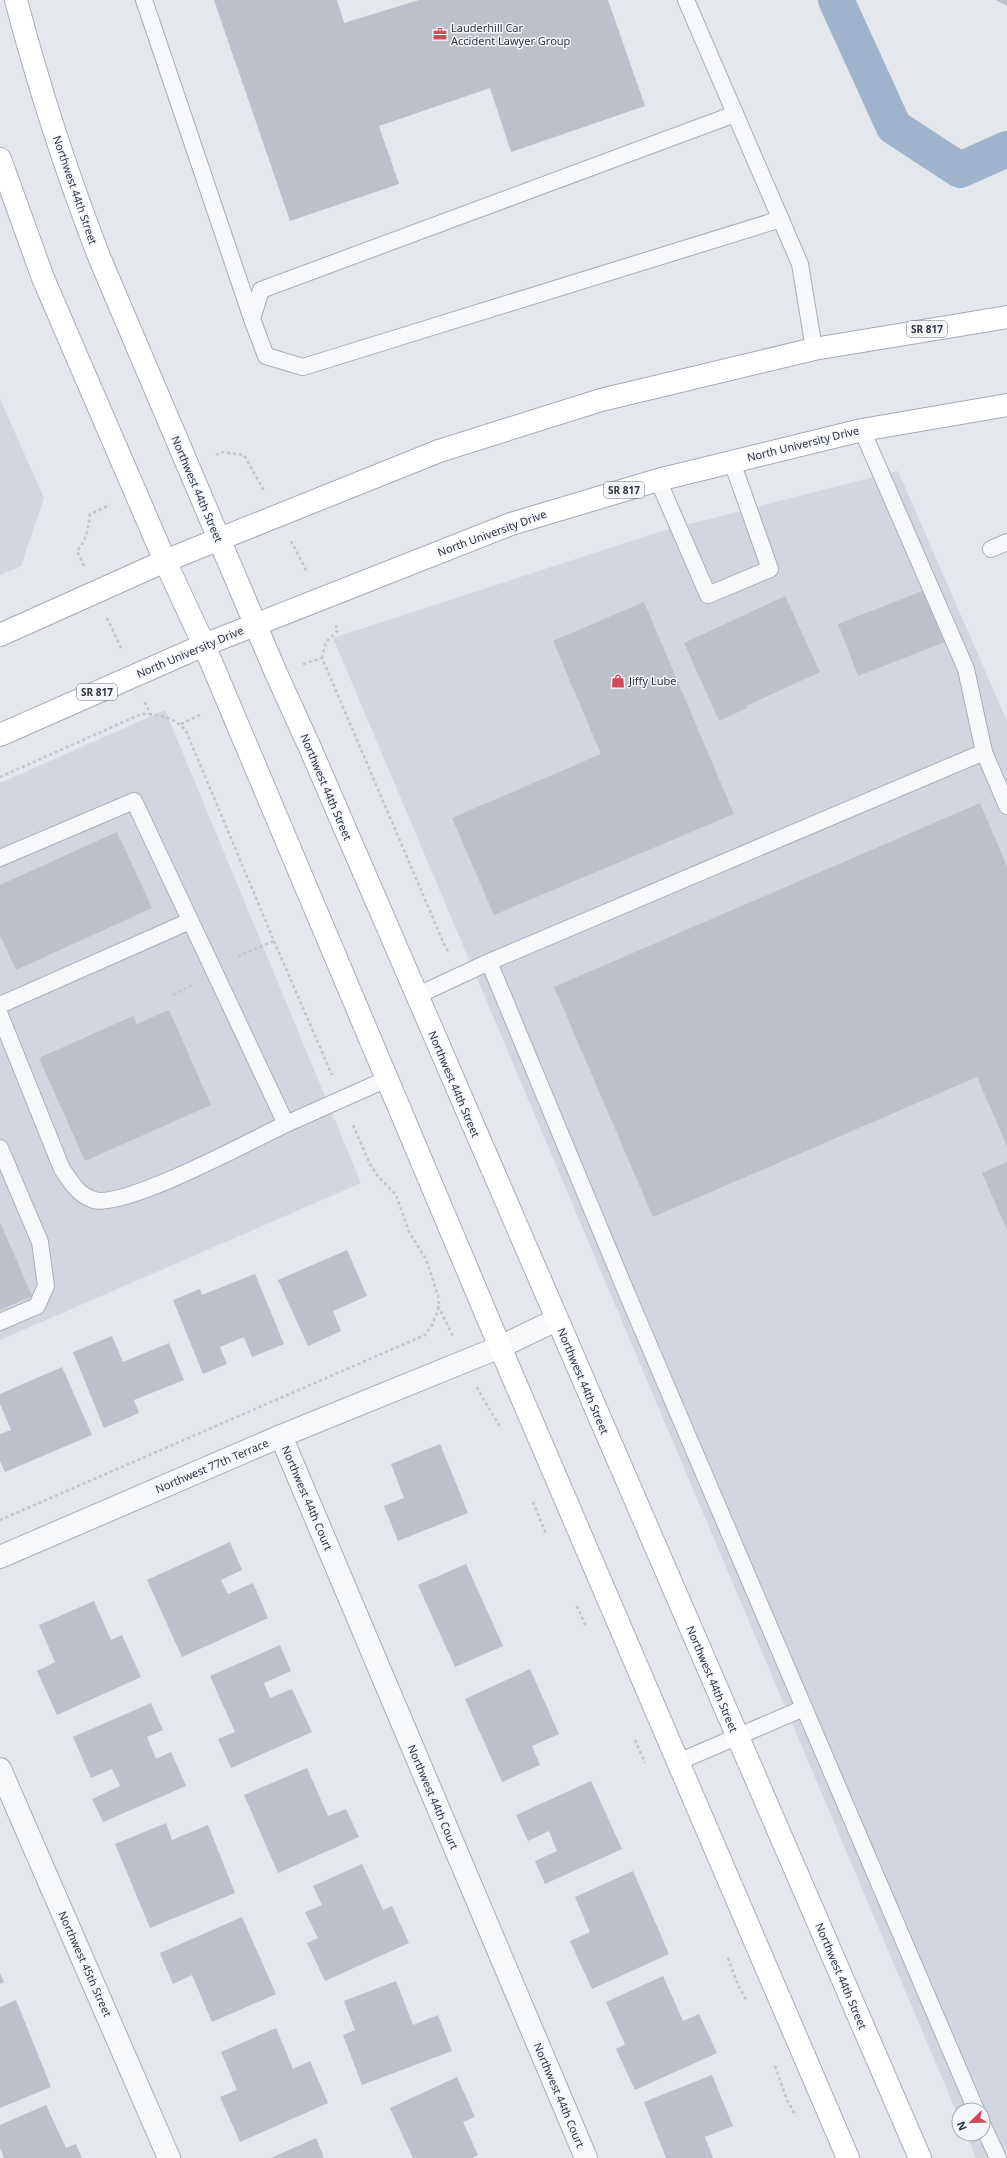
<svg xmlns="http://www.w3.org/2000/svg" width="1007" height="2158" viewBox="0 0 1007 2158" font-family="'Noto Sans',sans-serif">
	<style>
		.built { fill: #d2d6de }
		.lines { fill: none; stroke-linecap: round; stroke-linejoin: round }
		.canal { stroke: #9fb4cc; stroke-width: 36 }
		.building { fill: #bbc0ca }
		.lane-casing { stroke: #a9aeb7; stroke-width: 18 }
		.street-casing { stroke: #a9aeb7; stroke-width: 24 }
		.secondary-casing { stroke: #a9aeb7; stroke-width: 24 }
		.primary-casing { stroke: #a3abb8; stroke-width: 24 }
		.path { stroke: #c2c5cb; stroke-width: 2.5; stroke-dasharray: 3 3; stroke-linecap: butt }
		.lane { stroke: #f7f8fa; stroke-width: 16 }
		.street { stroke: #f7f8fa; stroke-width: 22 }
		.secondary { stroke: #fff; stroke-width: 22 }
		.primary { stroke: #fff; stroke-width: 22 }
		.labels { text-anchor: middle; stroke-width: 3; stroke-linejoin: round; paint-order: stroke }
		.shield { fill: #f4f6f9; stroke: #676e7b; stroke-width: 1 }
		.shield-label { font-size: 10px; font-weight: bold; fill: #2b3445 }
		.poi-label { font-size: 11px; fill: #2b3445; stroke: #f4f6f9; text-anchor: start }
		.street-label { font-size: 11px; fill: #2b3445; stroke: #f4f6f9 }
	</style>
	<rect width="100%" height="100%" fill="#e4e7ec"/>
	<g class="built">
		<path d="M0,399L44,498L21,566L0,575Z"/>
		<path d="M898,471L1007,721V2158H976L966,2134H983V2110H959V2118L333,638L662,531Z"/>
		<path d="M165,710L361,1183L0,1340V783Z"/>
	</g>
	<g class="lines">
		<path class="canal" d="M836,0L894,127L960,170L1007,149"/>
	</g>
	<g class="building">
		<path d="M214,0H337L344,23L419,0H608L645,106L511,152L490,88L379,126L399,184L290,221Z"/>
		<path d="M996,0H1007V6Z"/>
		<path d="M925,590L945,642L858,676L838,624Z"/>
		<path d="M785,596L820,672L746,706L747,708L719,721L684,643Z"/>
		<path d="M644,602L734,814L494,915L452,818L601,754L553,641Z"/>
		<path d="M980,803L1007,866V1146L977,1077L653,1217L554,987Z"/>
		<path d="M117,832L152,908L16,970L0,935V885Z"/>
		<path d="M169,1010L211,1105L85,1161L39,1058L133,1016L137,1024Z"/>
		<path d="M1007,1162V1230L982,1173Z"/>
		<path d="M0,1222L32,1296L0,1310Z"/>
		<path d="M347,1250L367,1296L333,1311L341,1331L308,1346L278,1280Z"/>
		<path d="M255,1274L284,1344L252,1357L244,1337L220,1347L227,1364L203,1374L173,1300L200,1289L202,1295Z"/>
		<path d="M112,1336L123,1362L169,1343L184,1380L134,1400L139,1413L104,1428L73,1352Z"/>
		<path d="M62,1367L92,1435L5,1472L0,1461V1434L11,1430L0,1404V1394Z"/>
		<path d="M440,1444L468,1513L398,1541L384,1506L404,1498L391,1464Z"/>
		<path d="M230,1542L242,1570L221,1580L228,1594L253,1583L268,1618L182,1657L147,1580Z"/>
		<path d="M466,1564L503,1646L455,1667L418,1585Z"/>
		<path d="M94,1601L111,1640L122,1635L141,1677L57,1715L37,1671L55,1662L39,1625Z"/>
		<path d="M280,1645L291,1671L264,1683L270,1698L292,1689L312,1732L231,1768L218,1739L235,1732L210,1676Z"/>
		<path d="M530,1669L559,1734L532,1746L540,1765L502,1782L465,1699Z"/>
		<path d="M151,1703L163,1730L147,1737L156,1759L171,1752L186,1786L103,1822L92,1799L120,1786L112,1769L91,1778L73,1737Z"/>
		<path d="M307,1768L328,1816L346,1809L359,1837L278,1873L244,1795Z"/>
		<path d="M591,1781L622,1849L545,1884L535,1861L557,1851L549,1831L528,1841L516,1815Z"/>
		<path d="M166,1823L172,1840L208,1825L235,1893L150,1928L115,1844Z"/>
		<path d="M362,1864L383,1910L392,1906L409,1943L325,1981L307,1943L318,1938L305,1912L322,1905L313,1886Z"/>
		<path d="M633,1871L669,1954L592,1989L570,1941L590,1932L575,1897Z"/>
		<path d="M242,1917L276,1994L212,2022L192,1975L173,1984L160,1953Z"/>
		<path d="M0,1973L4,1982L0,1984Z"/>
		<path d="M663,1976L683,2021L699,2014L717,2053L635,2090L616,2049L625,2044L606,2002Z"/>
		<path d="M396,1981L413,2025L438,2015L452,2051L362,2085L343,2035L355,2030L344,2001Z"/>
		<path d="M16,2000L51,2087L0,2108V2007Z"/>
		<path d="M276,2028L293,2069L310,2061L328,2103L240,2142L220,2097L237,2090L221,2052Z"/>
		<path d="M712,2075L733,2126L705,2137L713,2158H666L644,2102Z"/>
		<path d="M457,2077L475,2117L463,2122L478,2155L472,2158H413L390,2108Z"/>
		<path d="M46,2105L66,2148L76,2144L82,2158H4L0,2148V2125Z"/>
		<path d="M316,2138L324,2158H271Z"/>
	</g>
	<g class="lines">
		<g class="lane-casing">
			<g id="lane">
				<path d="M144,0L252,319"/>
				<path d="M686,0L800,264L814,349"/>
				<path d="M735,114L261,290L252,319L266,356L303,367L781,219"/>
				<path d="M862,430L966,669L984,752L1007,806"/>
				<path d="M658,480L708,595L770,569L732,462"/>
				<path d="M991,549L1007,542"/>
				<path d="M0,858L134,801L286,1124L387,1079"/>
				<path d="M416,996L489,962"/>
				<path d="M0,1005L190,921"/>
				<path d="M0,1015L62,1169C71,1182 78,1195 94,1200C125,1209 252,1140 286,1124"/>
				<path d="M0,1148L40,1242L46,1286L37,1306L0,1322"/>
				<path d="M678,1762L804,1708"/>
				<path d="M976,2110L625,1289L489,962L984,752"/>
				<path d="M983,2126L998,2158"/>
			</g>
		</g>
		<g class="street-casing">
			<g id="street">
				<path d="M281,1436L586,2158"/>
				<path d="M0,1557L281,1436L500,1347L556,1320"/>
				<path d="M0,1769L169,2158"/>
			</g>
		</g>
		<g class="secondary-casing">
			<g id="secondary">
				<path d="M16,0C39,88 67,174 100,259L276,673L311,750L920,2158"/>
				<path d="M0,159L43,278L165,561L204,645L500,1347L848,2158"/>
			</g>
		</g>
		<g class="primary-casing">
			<g id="primary">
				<path d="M0,635L165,561L439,451L601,400L814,349L1007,317"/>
				<path d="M0,735L204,645L511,524L658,480L862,430L1007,405"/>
			</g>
		</g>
		<g class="path">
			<path d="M216,455L221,452L244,455L264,491"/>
			<path d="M291,541L307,572"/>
			<path d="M84,566L77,551C87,539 88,529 90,514L110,505"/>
			<path d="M107,618L122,650"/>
			<path d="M322,658L326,642L338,630L335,624"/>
			<path d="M303,664L322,658L444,944L449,953"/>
			<path d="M145,702L150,714C165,716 176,719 186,731L274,941L236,957"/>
			<path d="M181,724L202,714"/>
			<path d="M0,777L130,719L142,714H150"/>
			<path d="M274,941L332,1075"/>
			<path d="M173,995L192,985"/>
			<path d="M438,1306L453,1336"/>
			<path d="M477,1387C484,1402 494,1415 501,1429"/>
			<path d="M533,1502L546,1534"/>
			<path d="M0,1520L425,1335L432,1325L438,1310L439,1299L426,1259L409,1232L396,1195L376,1174L370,1164L352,1123"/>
			<path d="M577,1606L586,1627"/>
			<path d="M635,1740L645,1763"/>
			<path d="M728,1958L738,1985L747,2001"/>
			<path d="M775,2066L787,2100L796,2116"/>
		</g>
		<use href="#lane" class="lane"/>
		<use href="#street" class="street"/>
		<use href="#secondary" class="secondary"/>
		<use href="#primary" class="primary"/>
	</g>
	<defs>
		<g id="office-bare" transform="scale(1.08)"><path d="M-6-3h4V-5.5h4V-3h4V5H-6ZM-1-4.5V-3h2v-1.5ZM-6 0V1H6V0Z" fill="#d1495b" stroke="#f4f6f9" stroke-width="2.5" paint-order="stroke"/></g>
		<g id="shop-bare" transform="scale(1.08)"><path d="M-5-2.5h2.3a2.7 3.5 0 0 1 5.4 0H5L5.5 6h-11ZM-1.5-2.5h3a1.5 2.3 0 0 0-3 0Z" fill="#d1495b" stroke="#f4f6f9" stroke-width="2.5" paint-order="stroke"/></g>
	</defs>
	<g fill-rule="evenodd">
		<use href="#office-bare" x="440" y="34"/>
		<use href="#shop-bare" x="618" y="681"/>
	</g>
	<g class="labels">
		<g class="shield">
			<rect x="907" y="321" width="40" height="16" rx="3"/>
			<rect x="604" y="482" width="40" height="16" rx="3"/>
			<rect x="77" y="684" width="40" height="16" rx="3"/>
		</g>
		<g class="shield-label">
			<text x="927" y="333">SR 817</text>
			<text x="624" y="494">SR 817</text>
			<text x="97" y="696">SR 817</text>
		</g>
		<g class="poi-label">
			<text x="451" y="32">Lauderhill Car<tspan x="451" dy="13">Accident Lawyer Group</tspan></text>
			<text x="629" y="685">Jiffy Lube</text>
		</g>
		<g class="street-label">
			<text transform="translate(75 190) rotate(71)" y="4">Northwest 44th Street</text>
			<text transform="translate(803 444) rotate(-14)" y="4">North University Drive</text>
			<text transform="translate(197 489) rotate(67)" y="4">Northwest 44th Street</text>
			<text transform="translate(492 533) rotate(-20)" y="4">North University Drive</text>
			<text transform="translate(190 652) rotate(-23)" y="4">North University Drive</text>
			<text transform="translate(326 787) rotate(67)" y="4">Northwest 44th Street</text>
			<text transform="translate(454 1084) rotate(67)" y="4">Northwest 44th Street</text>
			<text transform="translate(583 1381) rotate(67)" y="4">Northwest 44th Street</text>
			<text transform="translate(212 1466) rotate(-23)" y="4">Northwest 77th Terrace</text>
			<text transform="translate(307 1498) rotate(67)" y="4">Northwest 44th Court</text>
			<text transform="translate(712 1679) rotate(67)" y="4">Northwest 44th Street</text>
			<text transform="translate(433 1797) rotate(67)" y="4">Northwest 44th Court</text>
			<text transform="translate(85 1964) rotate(66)" y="4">Northwest 45th Street</text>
			<text transform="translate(841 1976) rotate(67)" y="4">Northwest 44th Street</text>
			<text transform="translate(559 2095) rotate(67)" y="4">Northwest 44th Court</text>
		</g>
	</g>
	<g transform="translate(971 2122) rotate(247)"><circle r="19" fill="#f4f6f9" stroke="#a4a8b1"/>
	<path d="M0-3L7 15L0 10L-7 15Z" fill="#d1495b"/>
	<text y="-6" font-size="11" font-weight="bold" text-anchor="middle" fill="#2b3445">N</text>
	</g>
</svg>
